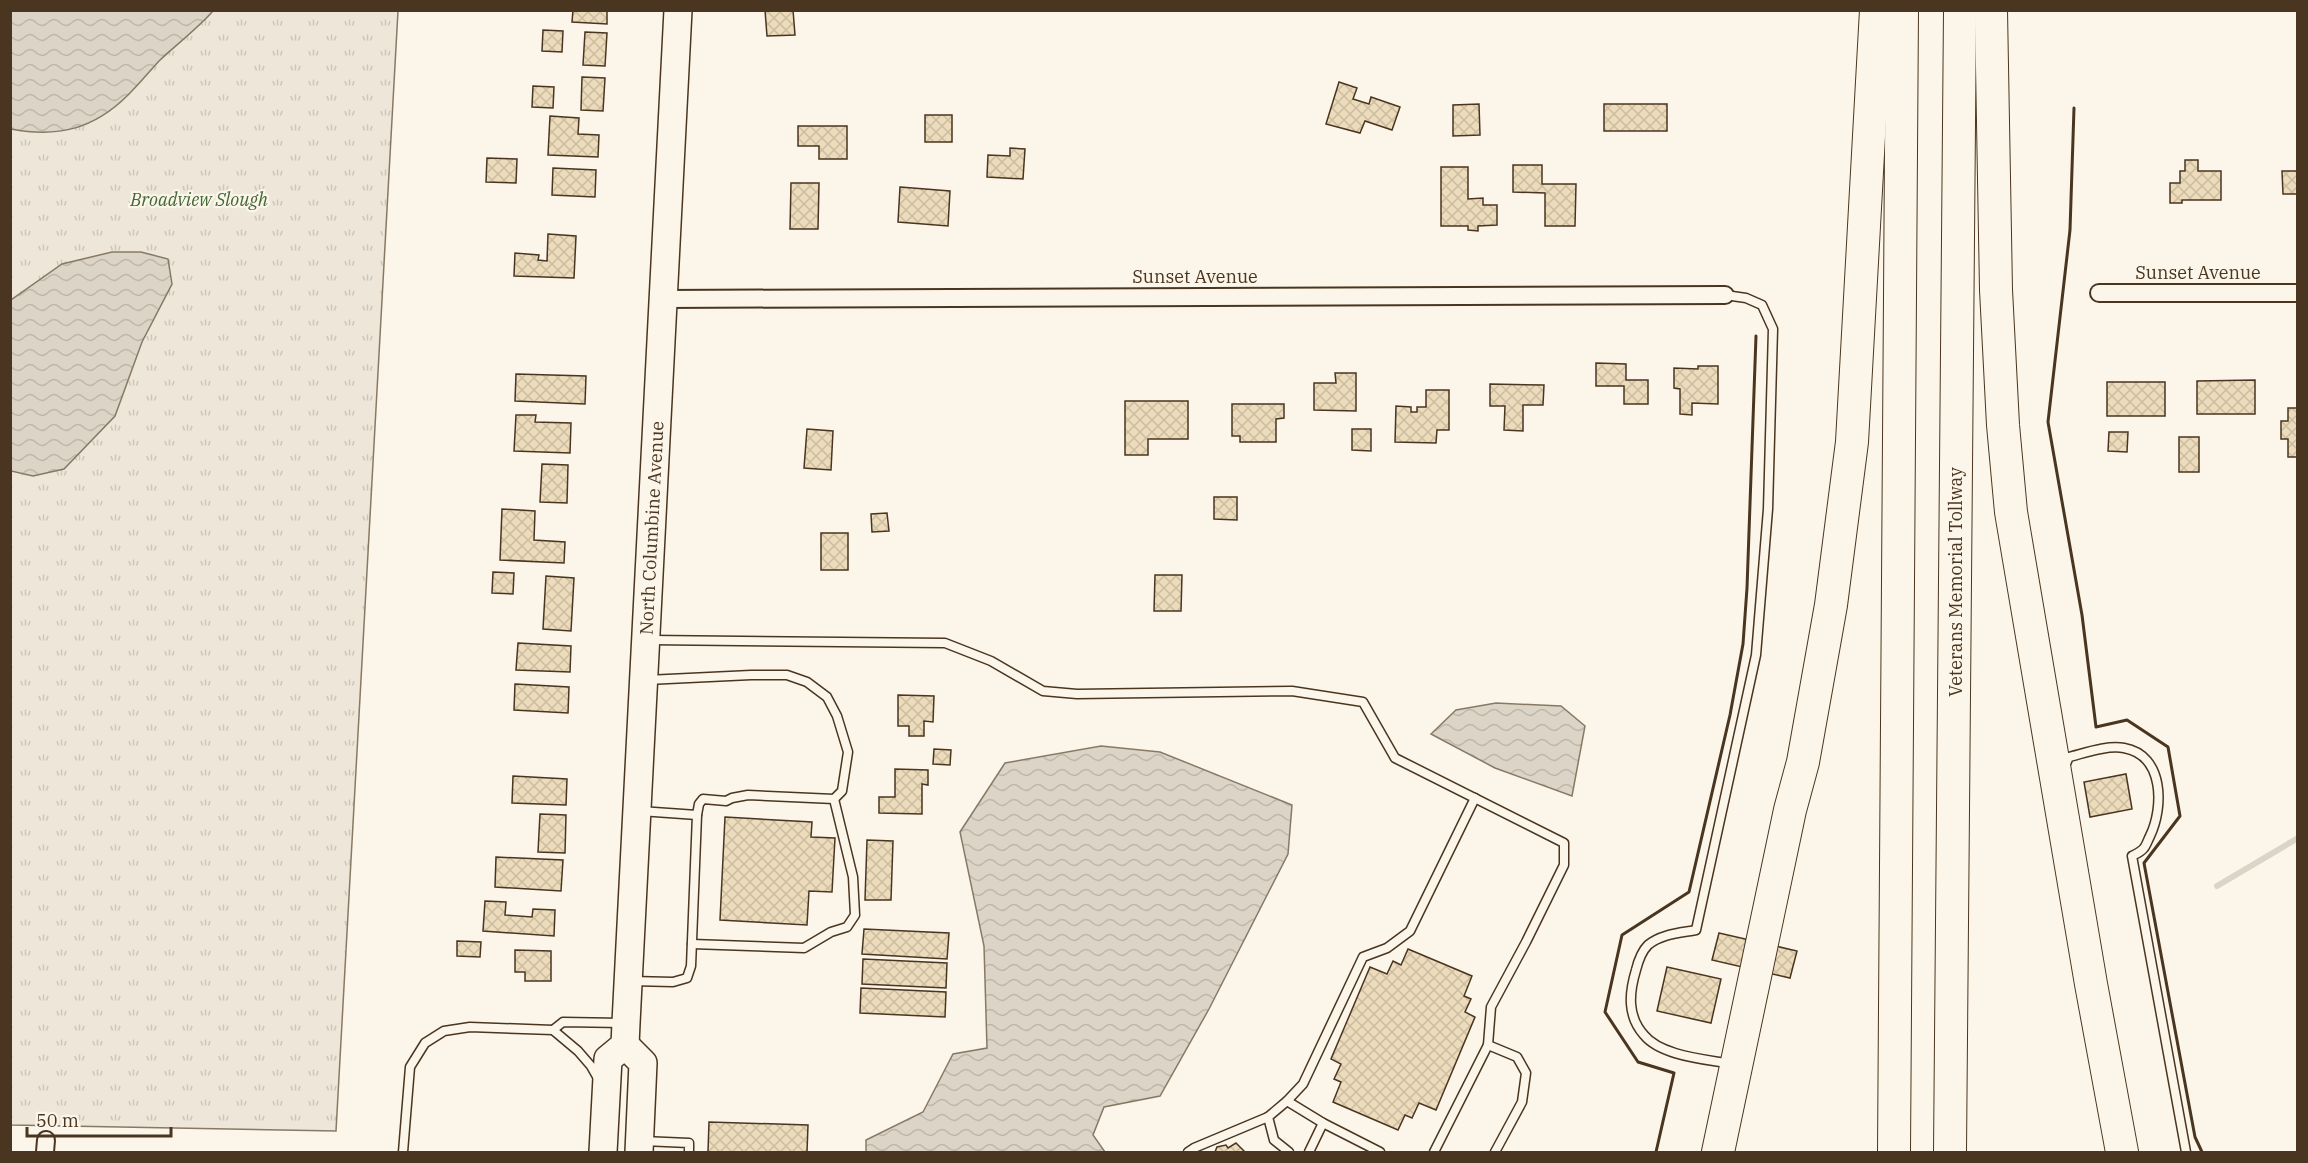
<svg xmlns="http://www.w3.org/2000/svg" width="2308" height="1163" viewBox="0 0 2308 1163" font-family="'IBM Plex Serif',serif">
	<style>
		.park { fill: url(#park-tufts); stroke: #887966; stroke-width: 1.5 }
		.water { fill: url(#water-waves); stroke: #887966; stroke-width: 1.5 }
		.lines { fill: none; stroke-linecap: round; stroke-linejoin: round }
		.stream { stroke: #dcd4c6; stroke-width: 6 }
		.building { fill: url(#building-cross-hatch); stroke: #4a3520; stroke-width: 1.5 }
		.service-casing { stroke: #4a3520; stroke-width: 11 }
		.minor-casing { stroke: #4a3520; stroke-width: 20 }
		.primary-casing { stroke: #4a3520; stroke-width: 30 }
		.motorway-casing { stroke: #4a3520; stroke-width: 34 }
		.service { stroke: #fbf6e9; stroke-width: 8 }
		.minor { stroke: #fbf6e9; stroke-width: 16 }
		.primary { stroke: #fbf6e9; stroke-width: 27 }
		.motorway { stroke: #fbf6e9; stroke-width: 32 }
		.wall { stroke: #4a3520; stroke-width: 3 }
		.labels { text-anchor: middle; stroke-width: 4.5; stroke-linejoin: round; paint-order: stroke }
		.park-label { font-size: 18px; font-style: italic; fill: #436837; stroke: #fbf6e9 }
		.street-label { font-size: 18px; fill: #4a3520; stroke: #fbf6e9 }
	</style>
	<defs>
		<pattern id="park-tufts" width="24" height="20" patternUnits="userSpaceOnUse" patternTransform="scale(1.5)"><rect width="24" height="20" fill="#ede6d9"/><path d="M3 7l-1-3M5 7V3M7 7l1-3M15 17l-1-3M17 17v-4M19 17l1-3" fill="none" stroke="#cdc6ba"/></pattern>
		<pattern id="water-waves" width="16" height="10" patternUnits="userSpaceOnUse" patternTransform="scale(1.5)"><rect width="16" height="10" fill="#dcd4c6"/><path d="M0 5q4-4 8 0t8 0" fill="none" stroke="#beb7aa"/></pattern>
		<pattern id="building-cross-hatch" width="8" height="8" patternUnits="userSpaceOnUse" patternTransform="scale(1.5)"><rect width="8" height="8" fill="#ecdcbc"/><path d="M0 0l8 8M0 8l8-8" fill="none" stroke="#ccbda1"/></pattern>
	</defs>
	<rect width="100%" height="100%" fill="#fbf6e9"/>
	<path class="park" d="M11,11H398L336,1131L11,1125Z"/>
	<g class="water">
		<path d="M10,11L11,10L213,11C197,29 177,44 159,61C149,72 139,84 128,95C94,129 58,138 11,129Z"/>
		<path d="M112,252H141L168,259L172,284L142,342L115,416L64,469L33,476L11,471V300L62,264Z"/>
		<path d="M1496,703L1561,706L1585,726L1572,796L1495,768L1431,734L1456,710Z"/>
		<path d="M1101,746L1160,752L1292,805L1288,854L1209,1009L1160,1096L1104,1107L1093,1135L1105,1152H866V1140L923,1112L953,1054L987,1048L984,946L960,832L1005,763Z"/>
	</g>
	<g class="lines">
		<path class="stream" d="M2217,886L2298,838"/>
	</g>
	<g class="building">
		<path d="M573,10H607V24L572,22Z"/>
		<path d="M765,10H793L795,35L767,36Z"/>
		<path d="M543,30L563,31L562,52L542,51Z"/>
		<path d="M585,32L607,33L605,66L583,65Z"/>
		<path d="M582,77L605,78L603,111L581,110Z"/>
		<path d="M1339,82L1357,88L1353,99L1369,104L1371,97L1400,107L1392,130L1365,121L1360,133L1326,124Z"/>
		<path d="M533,86L554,87L553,108L532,107Z"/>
		<path d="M1479,104L1480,135L1453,136V105Z"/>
		<rect x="1604" y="104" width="63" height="27"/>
		<rect x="925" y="115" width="27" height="27"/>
		<path d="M550,116L579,118L578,134L599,135L598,157L548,155Z"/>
		<path d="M798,126H847V159H819V146H798Z"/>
		<path d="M1010,148L1025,149L1023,179L987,177L988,155L1010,156Z"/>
		<path d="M487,158L517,159L516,183L486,182Z"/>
		<path d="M2185,160H2198V171H2221V200H2182V203H2170V183H2180V171H2185Z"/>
		<path d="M1513,165H1542V184H1576L1575,226H1545V193L1513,192Z"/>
		<path d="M1441,167H1468V199L1483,198V205H1497V225L1478,226V231L1468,230V226H1441Z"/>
		<path d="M553,168L596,170L595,197L552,195Z"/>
		<path d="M2282,171H2298V194H2283Z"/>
		<path d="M791,183H819L818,229H790Z"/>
		<path d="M900,187L950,191L948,226L898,222Z"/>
		<path d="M548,234L576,236L574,278L514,276L515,253L539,255L538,260L547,261Z"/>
		<path d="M1596,363L1626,364V380H1648V404H1624V386H1596Z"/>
		<path d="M1698,366H1718V404L1692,403V415L1680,414V389L1674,388V368L1698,369Z"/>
		<path d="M1335,373H1356V411L1314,410V383H1336Z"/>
		<path d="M516,374L586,376L585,404L515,401Z"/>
		<path d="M2255,380V414H2197V381Z"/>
		<rect x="2107" y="382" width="58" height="34"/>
		<path d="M1490,384L1544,385L1543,405H1523V431L1504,430L1505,406H1490Z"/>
		<path d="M1426,390H1449V430H1437L1436,443L1395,442L1396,406L1411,407V412H1417V407H1426Z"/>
		<path d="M1125,401H1188V439H1148V455H1125Z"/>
		<path d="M1232,404H1284V418L1276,419V442H1240V436H1232Z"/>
		<path d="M2288,408H2298V457H2288V439H2281V421H2288Z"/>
		<path d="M516,415H536L535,422L571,423L570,453L514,451Z"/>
		<path d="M807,429L833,431L831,470L804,468Z"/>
		<path d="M1352,429H1371V451L1352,450Z"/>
		<path d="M2109,432H2128L2127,452L2108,451Z"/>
		<rect x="2179" y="437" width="20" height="35"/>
		<path d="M542,464L568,465L567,503L540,502Z"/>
		<path d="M1214,497H1237V520L1214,519Z"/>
		<path d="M502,509L535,511L534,540L565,542L564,563L500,560Z"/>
		<path d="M887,513L889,531L872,532L871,514Z"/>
		<rect x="821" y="533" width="27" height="37"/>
		<path d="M493,572L514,573L513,594L492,593Z"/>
		<path d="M1155,575H1182L1181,611H1154Z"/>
		<path d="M546,576L574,578L571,631L543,629Z"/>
		<path d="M518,643L571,646L570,672L516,670Z"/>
		<path d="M515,684L569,687L568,713L514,710Z"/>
		<path d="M898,695L934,696L933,722L924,721V736H909V726H898Z"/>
		<path d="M934,749L951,750L950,765L933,764Z"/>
		<path d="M895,769L928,770V785L922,784V814L879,813V797H895Z"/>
		<path d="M2126,774L2132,809L2090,817L2084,782Z"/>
		<path d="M513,776L567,779L566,805L512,803Z"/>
		<path d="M540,814L566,815L565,853L538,852Z"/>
		<path d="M725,817L812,822L811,837L835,838L832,892L809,891L807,925L720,920Z"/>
		<path d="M867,840L893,841L891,900H865Z"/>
		<path d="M496,857L563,860L561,891L495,887Z"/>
		<path d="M485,901L506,902L505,915L532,917L533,909L555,910L554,936L483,931Z"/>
		<path d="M864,929L949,933L947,959L862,954Z"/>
		<path d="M1719,933L1797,951L1790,978L1712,960Z"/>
		<path d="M457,941L481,942L480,957L457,956Z"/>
		<path d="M1408,949L1472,976L1464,996L1471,999L1465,1012L1475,1017L1436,1110L1419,1103L1412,1118L1405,1115L1398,1130L1333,1102L1341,1082L1334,1079L1341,1064L1331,1059L1370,967L1387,974L1393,961L1401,965Z"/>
		<path d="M515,950L551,951V981H525V972H515Z"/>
		<path d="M863,959L947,963L946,988L862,984Z"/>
		<path d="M1667,967L1721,979L1711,1023L1657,1011Z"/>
		<path d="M861,988L946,992L945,1017L860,1013Z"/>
		<path d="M709,1122L808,1125L807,1152H708Z"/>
		<path d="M1236,1143L1245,1152H1215L1217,1147L1226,1145L1228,1148Z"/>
	</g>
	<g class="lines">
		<g class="service-casing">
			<g id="service">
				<path d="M1725,295L1746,298L1762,305L1773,329L1768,509L1756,655L1696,930C1680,933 1661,934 1648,945C1642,951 1638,962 1636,970C1629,993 1627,1016 1644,1035C1661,1056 1705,1059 1731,1064"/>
				<path d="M650,640L945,643L991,661L1043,691L1077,694L1292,691L1363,702L1395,758L1564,843V865L1526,942L1491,1007L1488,1045L1434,1152"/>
				<path d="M2065,766L2069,757C2085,753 2107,745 2124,748C2164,755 2164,807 2150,836C2148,840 2146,846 2144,848C2141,852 2136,854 2132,856L2186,1152"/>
				<path d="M640,811L697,815"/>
				<path d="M692,944L804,948L831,932L847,927L855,915L853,877L834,799"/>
				<path d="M631,981L673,982L687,978L691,966L697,815L699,804L703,799L726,801L732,798L748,795L834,799L842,791L848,752L837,716L827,697L807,682L787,675H751L647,680"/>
				<path d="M553,1030L563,1022L622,1023"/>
				<path d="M1488,1045L1517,1057L1526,1073L1522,1102L1495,1152"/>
				<path d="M1287,1101L1303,1084L1363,957L1387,948L1410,931L1475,798"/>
				<path d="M643,1141L689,1143V1152"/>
				<path d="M403,1152L410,1067L425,1043L444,1031L470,1027L553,1030L578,1051L591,1066L599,1080"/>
				<path d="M1188,1152L1194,1148L1268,1117"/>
				<path d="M1289,1152L1274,1140L1268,1117L1287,1101L1323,1123L1380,1152"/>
				<path d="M1309,1152L1323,1123"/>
			</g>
		</g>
		<g class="minor-casing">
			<g id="minor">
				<path d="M2099,293H2298"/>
				<path d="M664,299L1725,295"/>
				<path d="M45,1152L46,1140"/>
			</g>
		</g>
		<g class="primary-casing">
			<g id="primary">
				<path d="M625,1045L643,1063L639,1152"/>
				<path d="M603,1152L608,1059L625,1045L626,1023L678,10"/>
			</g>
		</g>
		<g class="motorway-casing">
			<g id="motorway">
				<path d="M1991,10L1996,290L2003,425L2011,512L2091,984L2122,1152"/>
				<path d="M1718,1152L1790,810L1803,762L1831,605L1852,442L1876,10"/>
				<path d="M1894,1152L1902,10"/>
				<path d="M1950,1152L1960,10"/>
			</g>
		</g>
		<use href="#service" class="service"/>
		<use href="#minor" class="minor"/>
		<use href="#primary" class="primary"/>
		<use href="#motorway" class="motorway"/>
		<g class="wall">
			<path d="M2074,108L2070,230L2048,422L2082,615L2096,727L2127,720L2168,747L2180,816L2144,863L2195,1137L2202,1152"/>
			<path d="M1656,1152L1674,1073L1638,1062L1605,1012L1622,935L1689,892L1730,715L1743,644L1747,588L1756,336"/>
		</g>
	</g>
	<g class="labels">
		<g class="park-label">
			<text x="199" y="206">Broadview Slough</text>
		</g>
		<g class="street-label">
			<text x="2198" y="279">Sunset Avenue</text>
			<text x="1195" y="283">Sunset Avenue</text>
			<text transform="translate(652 528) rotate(-87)" y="6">North Columbine Avenue</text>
			<text transform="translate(1956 582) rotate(-90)" y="6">Veterans Memorial Tollway</text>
		</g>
	</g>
	<rect width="2308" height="1163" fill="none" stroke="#4a3520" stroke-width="24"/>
	<path d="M27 1127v9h144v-9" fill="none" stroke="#4a3520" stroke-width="3"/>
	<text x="36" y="1127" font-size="18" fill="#4a3520" stroke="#fbf6e9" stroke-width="4.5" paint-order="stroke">50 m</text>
</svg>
